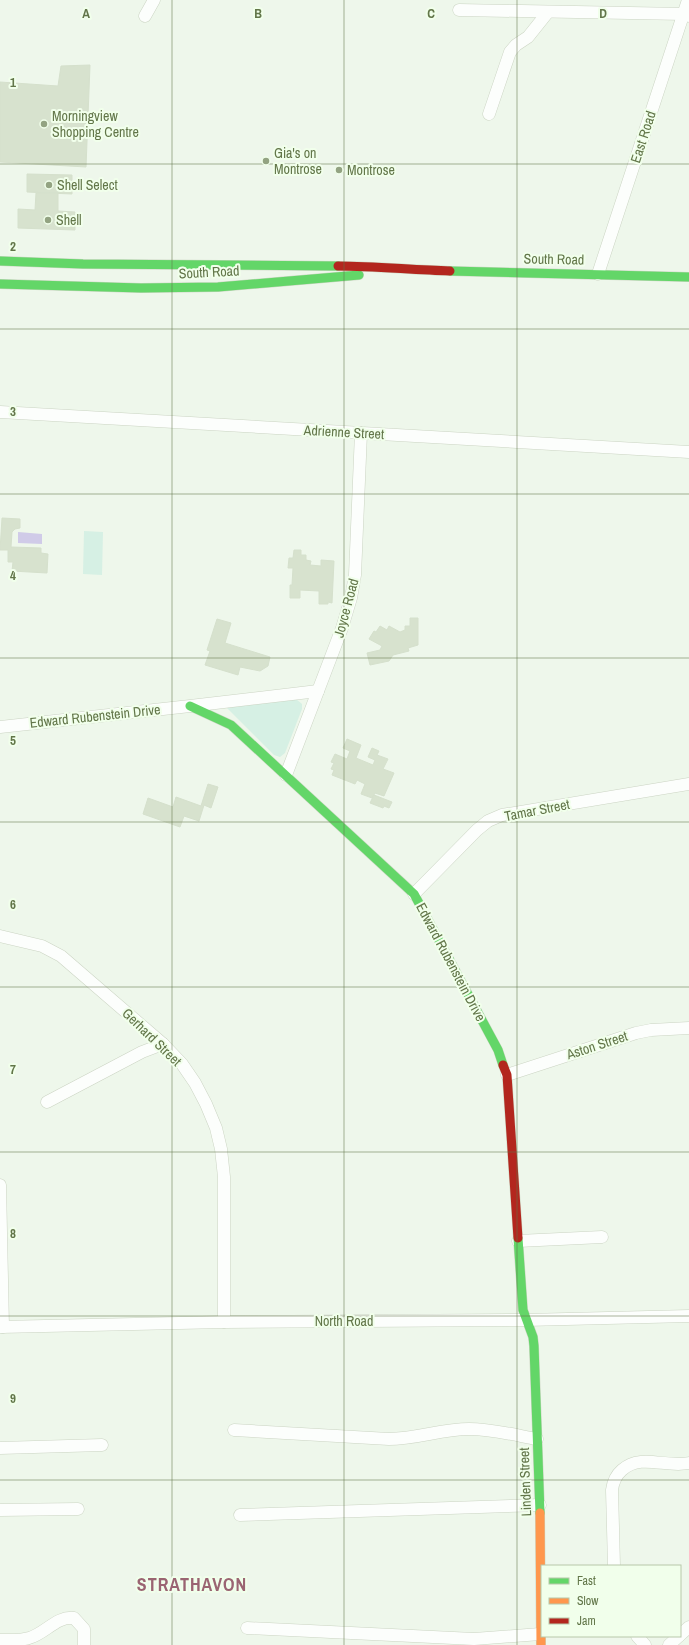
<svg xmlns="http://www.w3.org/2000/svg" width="689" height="1645" viewBox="0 0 689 1645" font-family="'Archivo Narrow',sans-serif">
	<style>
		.green { fill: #d6f0e4 }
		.water { fill: #d0cbe8 }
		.building { fill: #d7e2ce; stroke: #d5e0cc }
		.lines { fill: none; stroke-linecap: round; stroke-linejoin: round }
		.street-casing { stroke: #cbd4c3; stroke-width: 13 }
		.fast-casing { stroke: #ccd6c3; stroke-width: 10 }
		.slow-casing { stroke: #ccd6c3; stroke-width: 10 }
		.jam-casing { stroke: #ccd6c3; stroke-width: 10 }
		.street { stroke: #fcfefc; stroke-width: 12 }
		.fast { stroke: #63d668; stroke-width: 9 }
		.slow { stroke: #ff974d; stroke-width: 9 }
		.jam { stroke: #b3261e; stroke-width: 9 }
		.grid { fill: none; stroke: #627649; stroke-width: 1; stroke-opacity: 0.55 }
		.poi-dot { fill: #93a382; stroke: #f1ffeb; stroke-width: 1.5 }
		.labels { text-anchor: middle; stroke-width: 4; stroke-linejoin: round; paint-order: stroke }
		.poi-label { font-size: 14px; fill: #627649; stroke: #f1ffeb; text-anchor: start }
		.street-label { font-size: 14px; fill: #627649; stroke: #f1ffeb }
		.district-label { font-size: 18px; font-weight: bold; letter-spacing: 1px; fill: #9a6472; stroke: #f1ffeb }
		.grid-label { font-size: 13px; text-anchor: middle; font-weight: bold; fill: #627649; stroke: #f1ffeb; stroke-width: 4; stroke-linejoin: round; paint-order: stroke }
	</style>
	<rect width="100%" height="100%" fill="#eef7eb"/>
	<g class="green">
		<path d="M84,531L103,532L102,575L83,574Z"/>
		<path d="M296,699L302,704V709L285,753L280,757L274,755L227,708V706Z"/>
	</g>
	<path class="water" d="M18,532L42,534V544L18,543Z"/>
	<g class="building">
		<path d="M90,65L86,167L0,162V82L58,86L61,66Z"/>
		<path d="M27,174L72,175V194L27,192Z"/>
		<path d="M36,193H58V211L75,212V230L18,228V209L35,210Z"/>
		<path d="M2,518L20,519V528L15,529L12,532L11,547L41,548V553L48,554L47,573L12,571L13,562H8V550H0Z"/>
		<path d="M294,550H301V555H306V560L311,561L310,565L321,566V560L334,561L332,603L328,602V604H319V591L300,590V598H290V585H292L293,568H288L289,558H293Z"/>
		<path d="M410,618H418V645L408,648L409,651L393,655L389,661L370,665L367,653L380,650L382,646L369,639L374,631L376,632L380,626L387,630L389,626L400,632L405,630V626H410Z"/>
		<path d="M217,619L231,623L225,643L270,657L268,666L260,671L240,667L238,675L205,665L210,651L207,650Z"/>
		<path d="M347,739L361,745L356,758L373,765L375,760L368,757L372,748L379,751L377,755L388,759L383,769L394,773L384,796L375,793L372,798L361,794L365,784L357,780L355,784L332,775L334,770L331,769L334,763L331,762L335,754L347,759L350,751L343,748Z"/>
		<path d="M208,784L218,787L211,808L204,805L199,821L184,816L180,827L143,814L148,798L173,807L176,797L201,806Z"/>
		<path d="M374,795L392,802L389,808L384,806L383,808L370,803Z"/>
	</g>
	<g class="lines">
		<g class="street-casing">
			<g id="street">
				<path d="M459,10L684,14L689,16"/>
				<path d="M145,16L154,0"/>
				<path d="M489,114L510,52L516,45L528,37L548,12"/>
				<path d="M598,274L688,0"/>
				<path d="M0,412L689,452"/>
				<path d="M0,727L190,706L318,691"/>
				<path d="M286,775L342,628L351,598L355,575L361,433"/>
				<path d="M414,894L477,830L488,821L502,815L689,784"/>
				<path d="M0,936L42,946L61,956L163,1044L182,1064L195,1083L206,1104L216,1128L221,1149L224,1177V1322"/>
				<path d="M507,1075L636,1033L651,1030L689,1028"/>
				<path d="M47,1102L142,1052L163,1044"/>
				<path d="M0,1185L3,1327"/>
				<path d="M518,1241L602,1237"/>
				<path d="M0,1327L224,1322L526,1320L689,1316"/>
				<path d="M234,1430L389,1439C416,1439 442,1429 469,1429C492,1429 515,1435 537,1439"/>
				<path d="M0,1448L102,1445"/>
				<path d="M0,1510L78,1509"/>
				<path d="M240,1515L540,1505"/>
				<path d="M614,1566L612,1490C613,1482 615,1476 622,1470C641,1453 666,1468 689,1463"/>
				<path d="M247,1628L474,1639L540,1634"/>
				<path d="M680,1635L689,1627"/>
				<path d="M637,1636L645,1645"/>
				<path d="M0,1640C9,1640 19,1641 29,1638C45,1634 56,1616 74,1618L84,1629V1645"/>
				<path d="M669,1645L679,1636"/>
			</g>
		</g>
		<g class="fast-casing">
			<g id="fast">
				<path d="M0,261L83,264L338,266"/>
				<path d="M450,271L689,277"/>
				<path d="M0,284L141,288L218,287L359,275"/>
				<path d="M190,706L231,725L414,894L498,1050L503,1065"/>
				<path d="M518,1238L523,1310L533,1337L534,1346L540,1513"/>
			</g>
		</g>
		<g class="slow-casing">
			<path id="slow" d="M540,1513L541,1645"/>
		</g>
		<g class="jam-casing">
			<g id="jam">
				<path d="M338,266C375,266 412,270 450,271"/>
				<path d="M503,1065L507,1075L518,1238"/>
			</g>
		</g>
		<use href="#street" class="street"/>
		<use href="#fast" class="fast"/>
		<use href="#slow" class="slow"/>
		<use href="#jam" class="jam"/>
	</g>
	<path class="grid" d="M172,0V1645M344,0V1645M517,0V1645M0,164H689M0,329H689M0,494H689M0,658H689M0,822H689M0,987H689M0,1152H689M0,1316H689M0,1480H689"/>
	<g class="poi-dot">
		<circle cx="44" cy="124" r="4"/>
		<circle cx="266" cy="161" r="4"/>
		<circle cx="339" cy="170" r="4"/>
		<circle cx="49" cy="185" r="4"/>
		<circle cx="48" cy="220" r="4"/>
	</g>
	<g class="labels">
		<g class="poi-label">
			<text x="52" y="121">Morningview<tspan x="52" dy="16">Shopping Centre</tspan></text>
			<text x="274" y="158">Gia's on<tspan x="274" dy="16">Montrose</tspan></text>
			<text x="347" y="175">Montrose</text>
			<text x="57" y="190">Shell Select</text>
			<text x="56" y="225">Shell</text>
		</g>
		<g class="street-label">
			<text transform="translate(643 137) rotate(-72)" y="5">East Road</text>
			<text transform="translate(554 259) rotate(1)" y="5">South Road</text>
			<text transform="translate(209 272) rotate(-3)" y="5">South Road</text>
			<text transform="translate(344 432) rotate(3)" y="5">Adrienne Street</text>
			<text transform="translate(346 608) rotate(-75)" y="5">Joyce Road</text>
			<text transform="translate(95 716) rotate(-6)" y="5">Edward Rubenstein Drive</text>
			<text transform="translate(537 810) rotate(-11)" y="5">Tamar Street</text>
			<text transform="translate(451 962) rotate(62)" y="5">Edward Rubenstein Drive</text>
			<text transform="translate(152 1037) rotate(44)" y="5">Gerhard Street</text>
			<text transform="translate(597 1045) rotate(-18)" y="5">Aston Street</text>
			<text x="344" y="1326">North Road</text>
			<text transform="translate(525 1482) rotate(-92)" y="5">Linden Street</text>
		</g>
		<g class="district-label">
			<text x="192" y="1591">STRATHAVON</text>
		</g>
	</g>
	<g class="grid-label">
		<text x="86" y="18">A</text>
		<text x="258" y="18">B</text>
		<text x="431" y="18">C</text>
		<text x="603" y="18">D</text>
		<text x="13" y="87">1</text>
		<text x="13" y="251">2</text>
		<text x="13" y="416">3</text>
		<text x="13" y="580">4</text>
		<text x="13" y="745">5</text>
		<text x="13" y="909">6</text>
		<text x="13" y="1074">7</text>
		<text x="13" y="1238">8</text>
		<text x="13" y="1403">9</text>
	</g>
	<rect x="541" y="1565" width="140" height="72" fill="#f1ffeb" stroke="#b8c8aa"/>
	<rect x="549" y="1578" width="20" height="6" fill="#63d668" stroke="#b8c8aa"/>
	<text x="577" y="1585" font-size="12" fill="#627649">Fast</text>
	<rect x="549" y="1598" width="20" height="6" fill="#ff974d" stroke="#b8c8aa"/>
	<text x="577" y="1605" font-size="12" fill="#627649">Slow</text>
	<rect x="549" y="1618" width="20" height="6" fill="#b3261e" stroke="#b8c8aa"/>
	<text x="577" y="1625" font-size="12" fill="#627649">Jam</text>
</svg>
